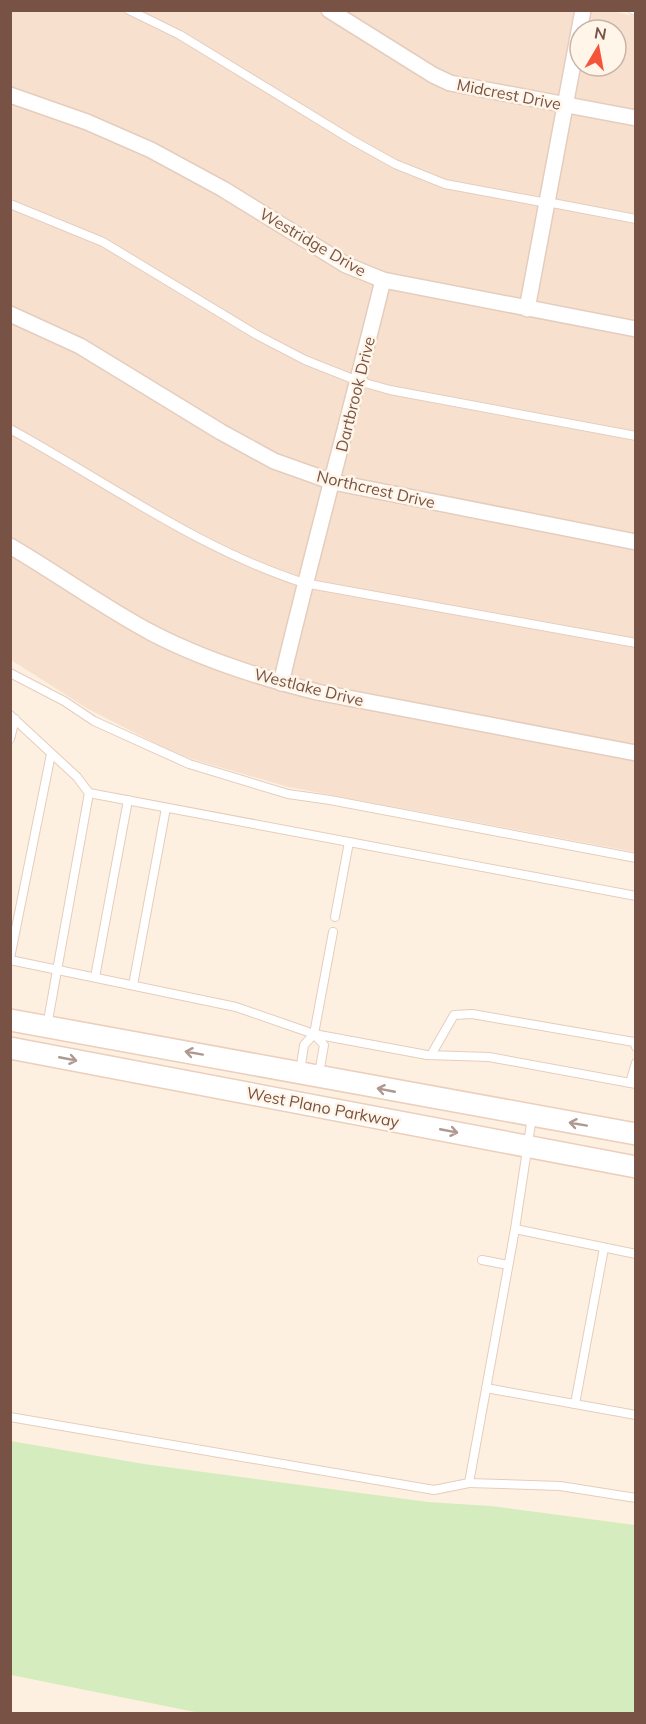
<svg xmlns="http://www.w3.org/2000/svg" width="646" height="1724" viewBox="0 0 646 1724" font-family="Mulish,sans-serif">
	<style>
		.residential { fill: #f7e1ce; fill-rule: evenodd }
		.green { fill: #d5edbe }
		.lines { fill: none; stroke-linecap: round; stroke-linejoin: round }
		.service-casing { stroke: #e5cdbe; stroke-width: 10 }
		.minor-casing { stroke: #e5cdbe; stroke-width: 18 }
		.secondary-casing { stroke: #ebcebb; stroke-width: 24 }
		.service { stroke: #fff; stroke-width: 8 }
		.minor { stroke: #fff; stroke-width: 15 }
		.secondary { stroke: #fff; stroke-width: 21 }
		.oneway { stroke: #ae988f }
		.labels { text-anchor: middle; stroke-width: 5; stroke-linejoin: round; paint-order: stroke }
		.street-label { font-size: 16px; fill: #785345; stroke: #fff5e9 }
	</style>
	<rect width="100%" height="100%" fill="#fef0e0"/>
	<path class="residential" d="M607,10L635,16V852L288,787L178,755L88,709L11,660L10,11ZM580,30H616V66H580Z"/>
	<path class="green" d="M11,1441L144,1464L428,1502L491,1506L635,1525V1713H200L11,1675Z"/>
	<g class="lines">
		<g class="service-casing">
			<g id="service">
				<path d="M129,10L180,35L352,140L395,164L445,184L547,203"/>
				<path d="M633,10L636,11"/>
				<path d="M547,202L636,219"/>
				<path d="M10,204L103,242L257,335L305,360L358,381L390,390L636,436"/>
				<path d="M10,429C107,482 198,549 304,583L636,643"/>
				<path d="M10,673L64,701L94,721L189,764L288,794L330,800L636,858"/>
				<path d="M10,715L77,777L89,793"/>
				<path d="M10,739L15,719"/>
				<path d="M335,917L349,842"/>
				<path d="M10,958L51,754"/>
				<path d="M10,960L236,1007L314,1034L427,1055L489,1057L636,1084"/>
				<path d="M95,977L128,800"/>
				<path d="M133,985L166,808"/>
				<path d="M47,1026L89,793L636,896"/>
				<path d="M314,1034L324,1045L320,1068L315,1071"/>
				<path d="M431,1055L454,1015L472,1014L634,1042L636,1047"/>
				<path d="M306,1070L301,1065L304,1045L314,1034L333,932"/>
				<path d="M630,1083L636,1063"/>
				<path d="M532,1117L515,1229L469,1483L560,1486L636,1498"/>
				<path d="M515,1229L636,1254"/>
				<path d="M482,1260L508,1265"/>
				<path d="M486,1388L636,1415"/>
				<path d="M575,1404L604,1248"/>
				<path d="M10,1417L434,1490L469,1483"/>
			</g>
		</g>
		<g class="minor-casing">
			<g id="minor">
				<path d="M329,10L433,75L450,83L636,118"/>
				<path d="M10,95L87,122L151,150L223,189L346,265L383,280L636,329"/>
				<path d="M527,309L583,10"/>
				<path d="M10,314L80,346L221,432L274,461L333,482L636,542"/>
				<path d="M10,546C58,574 103,607 152,633C204,660 261,678 317,692L636,753"/>
				<path d="M281,683C313,548 350,415 383,280"/>
			</g>
		</g>
		<g class="secondary-casing">
			<g id="secondary">
				<path d="M10,1020L636,1134"/>
				<path d="M10,1048L636,1167"/>
			</g>
		</g>
		<use href="#service" class="service"/>
		<use href="#minor" class="minor"/>
		<use href="#secondary" class="secondary"/>
	</g>
	<defs><path id="oneway-shaft" d="M-6 0H5M1.5-3L5.5 0L1.5 3" fill="none" stroke-width="1.6" stroke-linecap="round" stroke-linejoin="round" transform="scale(1.5)"/></defs>
	<g class="oneway">
		<use href="#oneway-shaft" transform="translate(194 1053) rotate(-170)"/>
		<use href="#oneway-shaft" transform="translate(68 1059) rotate(11)"/>
		<use href="#oneway-shaft" transform="translate(386 1090) rotate(-169)"/>
		<use href="#oneway-shaft" transform="translate(578 1124) rotate(-170)"/>
		<use href="#oneway-shaft" transform="translate(449 1131) rotate(11)"/>
	</g>
	<g class="labels">
		<g class="street-label">
			<text transform="translate(509 94) rotate(11)" y="6">Midcrest Drive</text>
			<text transform="translate(313 242) rotate(30)" y="6">Westridge Drive</text>
			<text transform="translate(355 394) rotate(-76)" y="6">Dartbrook Drive</text>
			<text transform="translate(376 489) rotate(13)" y="6">Northcrest Drive</text>
			<text transform="translate(309 687) rotate(14)" y="6">Westlake Drive</text>
			<text transform="translate(323 1107) rotate(11)" y="6">West Plano Parkway</text>
		</g>
	</g>
	<rect width="646" height="1724" fill="none" stroke="#785345" stroke-width="24"/>
	<g transform="translate(598 48) rotate(10)"><circle r="28" fill="#fff5e9" stroke="#c9b4a7" stroke-width="1.5"/>
	<path d="M0-4.5L10 22L0 15L-10 22Z" fill="#f55439"/>
	<text y="-9" font-size="16" font-weight="bold" text-anchor="middle" fill="#785345">N</text>
	</g>
</svg>
